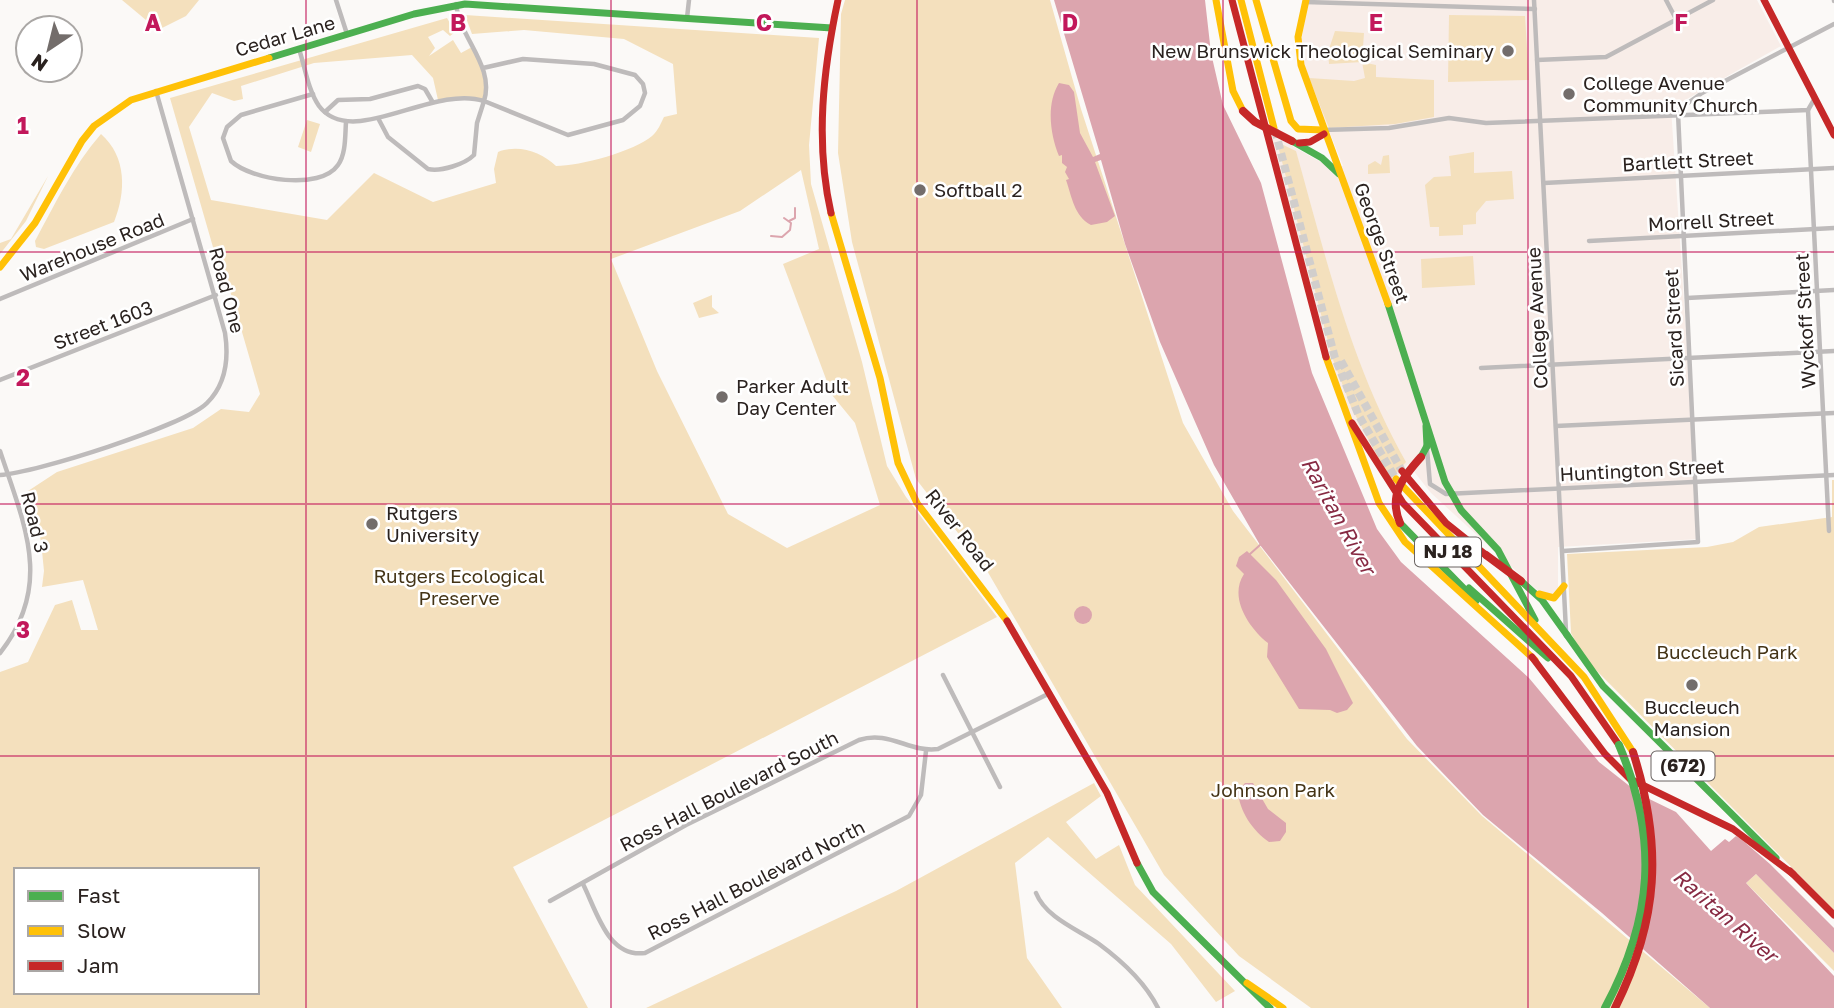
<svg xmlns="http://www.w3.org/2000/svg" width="1834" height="1008" viewBox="0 0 1834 1008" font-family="'Golos Text',sans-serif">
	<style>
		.built { fill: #f8ede8 }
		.green { fill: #f4e0bd; fill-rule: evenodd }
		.water { fill: #dca5ae }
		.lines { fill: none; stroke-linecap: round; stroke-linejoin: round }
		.stream { stroke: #dca5ae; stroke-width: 2 }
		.highway-tunnel { stroke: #d1cecc; stroke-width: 8; stroke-dasharray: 8 4; stroke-linecap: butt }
		.street { stroke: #bebbbb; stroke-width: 4.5 }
		.fast { stroke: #4caf50; stroke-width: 7 }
		.slow { stroke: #ffc107; stroke-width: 7 }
		.jam { stroke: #c62828; stroke-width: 7 }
		.fast-bridge { stroke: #4caf50; stroke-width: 8 }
		.jam-bridge { stroke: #c62828; stroke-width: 8 }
		.grid { fill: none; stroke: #c2185b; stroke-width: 2; stroke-opacity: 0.55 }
		.poi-dot { fill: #736d6b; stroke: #fff; stroke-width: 2.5 }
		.labels { text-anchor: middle; stroke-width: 5; stroke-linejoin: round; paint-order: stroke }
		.shield { fill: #fff; stroke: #6a6462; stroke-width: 2 }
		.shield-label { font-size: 18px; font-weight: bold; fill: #2a221f }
		.street-label { font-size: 19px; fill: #2a221f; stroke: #fff }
		.poi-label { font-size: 19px; fill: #2a221f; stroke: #fff; text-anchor: start }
		.park-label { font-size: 19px; fill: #443416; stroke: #fff }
		.water-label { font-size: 21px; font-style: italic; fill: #872a43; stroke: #fff }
		.grid-label { font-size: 23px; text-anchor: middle; font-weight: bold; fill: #c2185b; stroke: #fff; stroke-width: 5; stroke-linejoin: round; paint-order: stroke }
	</style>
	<rect width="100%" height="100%" fill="#fbf9f7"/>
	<path class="built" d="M1308,0H1757L1781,46L1671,108L1700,539L1558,547V593L1552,596L1537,590L1431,493L1408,464L1390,485L1350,419L1328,362L1267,132L1328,166H1343L1305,70L1301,43Z"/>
	<g class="green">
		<path d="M122,0H199L186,16L158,30Z"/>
		<path d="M845,0H1050L1081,109L1183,423L1233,511L1407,739L1482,816L1710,1008H1311L1239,956L1164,875L986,569L916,479L852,242L838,153L841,14Z"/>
		<path d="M465,15L819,38L809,145L811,184L862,362L887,466L906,497L997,617L513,867L588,1008H0V672L28,662L55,605L72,600L81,630H98L83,580L42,587L44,571L41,541L28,491L57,472L193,428L221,409L249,412L260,394L222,263L217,261L170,98L447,18L455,32L450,36L443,30L428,37L435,48L429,56L453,40L461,53L472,47L486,76L484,101L476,99L438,100L433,78L412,55L314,63L241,86L243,99L234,101L212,93L189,127L211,200L327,220L374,173L433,202L496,183L494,169L498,152C519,144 541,152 556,166C580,166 635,151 652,136C658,131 661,123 664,117L677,114L673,64L624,39L524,30L472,34ZM801,170L819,249L783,264L832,395L855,423L880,505L787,548L728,514L657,371L611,259L740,211ZM16,870H257V992H16Z"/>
		<path d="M1449,15L1525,16L1529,80L1448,82Z"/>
		<path d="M1335,31L1364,33L1362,62L1376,65V77L1434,80V117L1395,124L1329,128L1309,78L1354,81L1365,78L1362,62L1329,64L1328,52Z"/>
		<path d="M307,120L320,124L311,152L298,147Z"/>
		<path d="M101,134C127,157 126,192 114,222L44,249L36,247L35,241C55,204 73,166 101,134Z"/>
		<path d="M1277,142L1296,151C1326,258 1351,365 1406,462L1390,480L1351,407L1332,357Z"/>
		<path d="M1474,152V173L1512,171L1514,199L1486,201L1476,213V224L1463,225V235L1439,236V227H1430L1425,185L1434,177L1451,176L1449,156Z"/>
		<path d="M1389,155L1390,173L1368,174V165L1375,161L1381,165L1383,156Z"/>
		<path d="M48,176L26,221L0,254V243L11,239Z"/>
		<path d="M1473,256L1475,285L1422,288L1421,259Z"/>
		<path d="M712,295V307L719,313L699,318L693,303Z"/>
		<path d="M1832,480H1834V910L1585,659L1571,633L1567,554L1707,547L1733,542L1759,527L1832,517Z"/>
		<path d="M1094,783L1101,796L1066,822L1096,859L1119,845L1135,885L1235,991L1216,1002L1171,944L1048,837L1015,863L1027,958L1062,1008H646L896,891Z"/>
		<path d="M1756,874L1834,953V971L1746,883Z"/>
	</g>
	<g class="water">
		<path d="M1054,0H1205L1211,53L1223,105L1261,183L1312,373L1377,529L1401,562L1529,678L1599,762L1641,795L1676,812L1711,851L1725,839L1729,842L1736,836L1741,839L1770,864L1834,928V953L1756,874L1746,883L1834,976V1008H1710L1602,913L1483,815L1417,746L1260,545L1214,465L1160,342L1125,244L1101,160L1095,162L1115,216L1107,222L1091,225C1074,216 1072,197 1066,180L1069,179L1065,172L1067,167L1062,163V155L1059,156C1050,134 1046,104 1059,83L1069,85L1074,92L1080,133L1093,157L1100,154Z"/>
		<path d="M1247,551L1276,580L1326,649L1353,703L1347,710L1337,713L1330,710L1299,709L1267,657L1268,643C1250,629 1228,598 1244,574L1236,566L1239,557Z"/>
		<circle cx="1083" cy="615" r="9"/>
		<path d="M1245,783H1253L1268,809L1286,823V832L1280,841L1269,842C1253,831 1239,811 1238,791Z"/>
	</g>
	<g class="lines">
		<g class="stream">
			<path d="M789,221L795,218V208"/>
			<path d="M771,236L782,237L790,230L791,223L784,218"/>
			<path d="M1250,554L1260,545"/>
		</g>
		<g class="highway-tunnel">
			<path d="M1275,130L1335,358L1359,416L1396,479"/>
			<path d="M1341,361L1402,471"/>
		</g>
		<g class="street">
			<path d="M336,0L347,34"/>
			<path d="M1534,0L1566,631"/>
			<path d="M1666,0L1676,19"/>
			<path d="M1834,0V1"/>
			<path d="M1306,2L1535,9"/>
			<path d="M456,4C460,39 495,66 484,101L568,135L623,120L640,106L645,93L643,84L635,75L594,64L523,59L483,68"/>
			<path d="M687,18L689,0"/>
			<path d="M299,49C305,67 308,90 319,106C352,150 432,84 484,101L477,123L474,155C465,164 441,172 428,169L388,137L378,118"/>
			<path d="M1537,60L1606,57L1713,0"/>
			<path d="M313,94L241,115L227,127L223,138L231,161C251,180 320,191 338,165C346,154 345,136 346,122"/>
			<path d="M1808,110L1829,531"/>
			<path d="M325,112L338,100L370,99L418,86L425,89L432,101"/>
			<path d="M1674,113L1702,93L1834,24"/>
			<path d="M1323,130L1389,128L1449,118L1486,123L1808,110L1815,98"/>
			<path d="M1544,183L1834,168"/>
			<path d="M1589,241L1834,228"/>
			<path d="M1687,298L1834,290"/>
			<path d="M0,299L193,219"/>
			<path d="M1481,368L1834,351"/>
			<path d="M0,380L216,295"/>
			<path d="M1556,426L1834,413"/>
			<path d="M1427,449L1430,484L1446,494L1834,475"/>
			<path d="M0,451C24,524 54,585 0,653"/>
			<path d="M0,475C35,473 184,426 207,403C226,384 229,359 225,333L156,91"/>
			<path d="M1563,551L1698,542L1678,113"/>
			<path d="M943,675L1000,787"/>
			<path d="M583,884C597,912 608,958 645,953L909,816L921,795L926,751"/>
			<path d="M1036,893C1046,918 1079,930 1099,944C1122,961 1145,982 1158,1008"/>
			<path d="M550,901L686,825L859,740C889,730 910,753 938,749L1050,693"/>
		</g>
		<g class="fast">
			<path d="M269,58L414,14L465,4L832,28"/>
			<path d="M1292,141L1322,158L1339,174"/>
			<path d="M1388,304L1445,482L1452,494"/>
			<path d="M1426,426L1427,446"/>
			<path d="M1421,457L1427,446"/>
			<path d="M1452,494L1461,510L1498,550L1535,620"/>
			<path d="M1400,523L1476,601"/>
			<path d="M1521,581L1542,600L1567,635"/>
			<path d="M1469,588L1548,658"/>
			<path d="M1567,635L1603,686L1776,858"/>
			<path d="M1137,863L1153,892L1270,1008"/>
		</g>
		<g class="slow">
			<path d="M1216,0L1233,91L1243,111"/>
			<path d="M1241,0L1274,128"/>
			<path d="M1256,0L1291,121L1298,129L1323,130"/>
			<path d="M1306,0L1298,37L1301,65L1388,304"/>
			<path d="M831,213L880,378L898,463L917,503L1007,621"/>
			<path d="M0,267L35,223L82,141L94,126L131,100L269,58"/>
			<path d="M1326,357L1379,503L1405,542L1535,660"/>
			<path d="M1396,479L1584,677L1633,752"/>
			<path d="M1539,594L1554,598L1564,586"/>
			<path d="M1247,983L1283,1008"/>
		</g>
		<g class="jam">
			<path d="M1232,0L1326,357"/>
			<path d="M1764,0L1834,135"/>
			<path d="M1299,143L1310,142L1324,134"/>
			<path d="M831,213C815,142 823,70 838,0"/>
			<path d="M1352,423L1403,503L1571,676L1619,745"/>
			<path d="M1402,471L1446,523L1486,555"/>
			<path d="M1007,621L1107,793L1137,863"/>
			<path d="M1532,657L1605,754L1630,779L1733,829L1793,874"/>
			<path d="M1790,871L1834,915"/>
		</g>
		<path class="fast-bridge" d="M1605,1008C1653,918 1659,840 1619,745"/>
		<g class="jam-bridge">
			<path d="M1243,111L1255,122L1292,141"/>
			<path d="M1400,523C1388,495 1403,477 1421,457"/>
			<path d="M1486,555L1521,581"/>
			<path d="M1615,1008C1659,919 1663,846 1633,752"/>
		</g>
	</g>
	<path class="grid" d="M306,0V1008M611,0V1008M917,0V1008M1223,0V1008M1528,0V1008M0,252H1834M0,504H1834M0,756H1834"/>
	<g class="poi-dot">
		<circle cx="1508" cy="51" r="7"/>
		<circle cx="1569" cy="94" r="7"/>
		<circle cx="920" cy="190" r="7"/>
		<circle cx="722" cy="397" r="7"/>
		<circle cx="372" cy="524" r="7"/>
		<circle cx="1692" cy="685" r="7"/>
	</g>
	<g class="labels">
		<g class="shield">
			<rect x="1415" y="537.5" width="66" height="29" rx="5"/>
			<rect x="1651.5" y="751.5" width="63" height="29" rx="5"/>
		</g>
		<g class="shield-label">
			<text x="1448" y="558">NJ 18</text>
			<text x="1683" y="772">(672)</text>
		</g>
		<g class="street-label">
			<text transform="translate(285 36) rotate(-16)" y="7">Cedar Lane</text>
			<text transform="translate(1688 161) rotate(-3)" y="7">Bartlett Street</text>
			<text transform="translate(1711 221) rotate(-3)" y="7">Morrell Street</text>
			<text transform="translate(1382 243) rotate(70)" y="7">George Street</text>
			<text transform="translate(92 247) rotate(-22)" y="7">Warehouse Road</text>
			<text transform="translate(227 290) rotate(75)" y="7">Road One</text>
			<text transform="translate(1537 318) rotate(-93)" y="7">College Avenue</text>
			<text transform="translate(1805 321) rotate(-93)" y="7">Wyckoff Street</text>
			<text transform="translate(103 325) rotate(-21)" y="7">Street 1603</text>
			<text transform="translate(1674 328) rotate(-93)" y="7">Sicard Street</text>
			<text transform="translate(1642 470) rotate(-3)" y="7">Huntington Street</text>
			<text transform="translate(35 522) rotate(76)" y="7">Road 3</text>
			<text transform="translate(960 530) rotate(52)" y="7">River Road</text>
			<text transform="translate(729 791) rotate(-27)" y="7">Ross Hall Boulevard South</text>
			<text transform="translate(756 880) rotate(-27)" y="7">Ross Hall Boulevard North</text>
		</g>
		<g class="poi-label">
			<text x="1494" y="58" text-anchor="end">New Brunswick Theological Seminary</text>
			<text x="1583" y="90">College Avenue<tspan x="1583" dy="22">Community Church</tspan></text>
			<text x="934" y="197">Softball 2</text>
			<text x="736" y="393">Parker Adult<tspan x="736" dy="22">Day Center</tspan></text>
			<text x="386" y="520">Rutgers<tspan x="386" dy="22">University</tspan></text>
			<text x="1692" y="714" text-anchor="middle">Buccleuch<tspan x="1692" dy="22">Mansion</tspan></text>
		</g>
		<g class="park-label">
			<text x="459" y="583">Rutgers Ecological<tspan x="459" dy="22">Preserve</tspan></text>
			<text x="1727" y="659">Buccleuch Park</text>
			<text x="1273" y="797">Johnson Park</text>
		</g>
		<g class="water-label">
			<text transform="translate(1338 516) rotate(61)" y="7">Raritan River</text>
			<text transform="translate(1725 916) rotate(41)" y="7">Raritan River</text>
		</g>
	</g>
	<g class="grid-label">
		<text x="153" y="31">A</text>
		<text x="458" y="31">B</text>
		<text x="764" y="31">C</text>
		<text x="1070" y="31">D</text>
		<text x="1376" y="31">E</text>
		<text x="1681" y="31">F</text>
		<text x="23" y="134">1</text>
		<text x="23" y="386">2</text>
		<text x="23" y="638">3</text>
	</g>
	<rect x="14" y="868" width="245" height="126" fill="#ffffff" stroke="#aaa7a5" stroke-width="2"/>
	<rect x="28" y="891" width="35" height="10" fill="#4caf50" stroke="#aaa7a5" stroke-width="2"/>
	<text x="77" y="903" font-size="21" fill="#2a221f">Fast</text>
	<rect x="28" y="926" width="35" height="10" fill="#ffc107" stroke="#aaa7a5" stroke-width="2"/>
	<text x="77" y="938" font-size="21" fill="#2a221f">Slow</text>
	<rect x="28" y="961" width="35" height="10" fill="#c62828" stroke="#aaa7a5" stroke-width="2"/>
	<text x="77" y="973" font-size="21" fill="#2a221f">Jam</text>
	<g transform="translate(49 49) rotate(215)"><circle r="33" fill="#ffffff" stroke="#aaa7a5" stroke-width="2"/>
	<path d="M0-5L12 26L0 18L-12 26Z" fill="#736d6b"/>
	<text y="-10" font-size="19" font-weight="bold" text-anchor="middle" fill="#2a221f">N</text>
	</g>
</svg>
